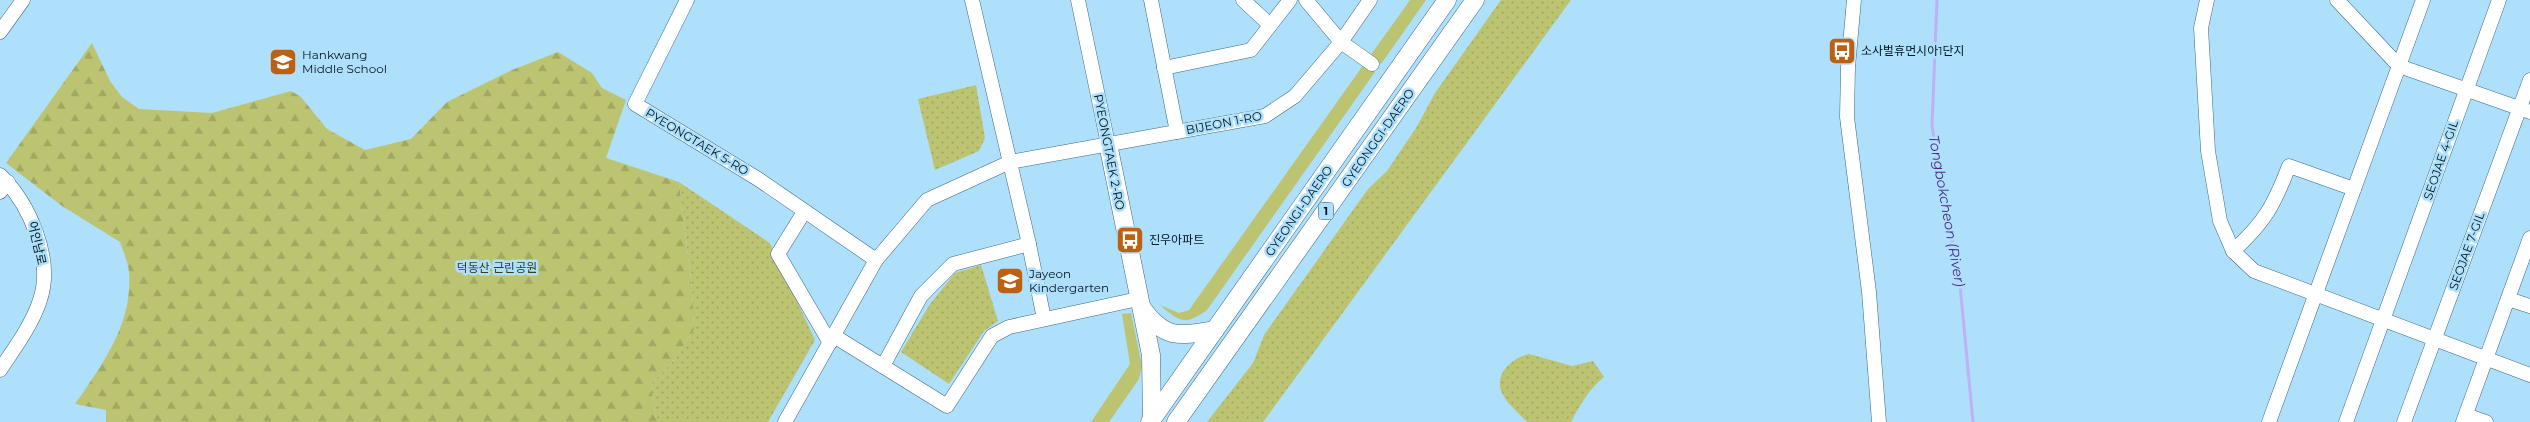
<svg xmlns="http://www.w3.org/2000/svg" width="2530" height="422" viewBox="0 0 2530 422" font-family="Montserrat,'Noto Sans KR',sans-serif">
	<style>
		.grass { fill: #bdc471 }
		.forest { fill: url(#forest-firs) }
		.park { fill: url(#park-dots) }
		.lines { fill: none; stroke-linecap: round; stroke-linejoin: round }
		.stream { stroke: #beb1f6; stroke-width: 3 }
		.minor-casing { stroke: #3a6982; stroke-width: 15 }
		.major-casing { stroke: #3a6982; stroke-width: 19 }
		.minor { stroke: #fff; stroke-width: 14 }
		.major { stroke: #fff; stroke-width: 18 }
		.labels { text-anchor: middle; stroke-width: 5; stroke-linejoin: round; paint-order: stroke }
		.shield { fill: #aee0fc; stroke: #365261; stroke-width: 1 }
		.shield-label { font-size: 11px; font-weight: bold; fill: #03151f }
		.poi-label { font-size: 12px; fill: #03151f; stroke: #aee0fc; text-anchor: start }
		.street-label { font-size: 12px; fill: #03151f; stroke: #aee0fc }
		.park-label { font-size: 12px; fill: #3a3c13; stroke: #aee0fc }
		.water-label { font-size: 14px; font-style: italic; fill: #48298a; stroke: #aee0fc }
	</style>
	<defs>
		<pattern id="forest-firs" width="22" height="20" patternUnits="userSpaceOnUse" patternTransform="scale(1.25)"><rect width="22" height="20" fill="#bdc471"/><path d="M5 1l3.5 6h-7zM16 11l3.5 6h-7z" fill="#a1a861"/></pattern>
		<pattern id="park-dots" width="8" height="8" patternUnits="userSpaceOnUse" patternTransform="scale(1.25)"><rect width="8" height="8" fill="#bdc471"/><path d="M2 2h.1M6 6h.1" fill="none" stroke="#a1a861" stroke-width="1.8" stroke-linecap="round"/></pattern>
	</defs>
	<rect width="100%" height="100%" fill="#aee0fc"/>
	<g class="grass">
		<path d="M1410,0H1426L1381,64L1370,56Z"/>
		<path d="M1364,64L1375,72L1207,310C1184,326 1180,322 1160,305L1179,313L1189,310Z"/>
		<path d="M1131,313L1142,366L1139,379L1109,422H1091L1130,364L1122,314Z"/>
	</g>
	<path class="forest" d="M92,43L110,81L122,97L139,109L212,113L291,91L301,97L327,129L365,150L411,139L447,102L512,70L558,52L592,73L602,88L626,100L606,158L679,182L692,288L694,330L671,364L651,384L655,413L659,422H106V410L75,404C103,364 133,323 129,272C128,262 123,251 120,242L62,206L6,163Z"/>
	<g class="park">
		<path d="M1501,0H1571L1263,422H1207L1253,363L1264,335L1368,189L1387,171L1416,128L1435,93Z"/>
		<path d="M976,85L985,138L979,151L935,170L918,99Z"/>
		<path d="M679,182L770,243L815,340L768,422H659L655,413L651,384L671,364L694,330L692,288Z"/>
		<path d="M981,265L998,321L984,331L949,384L901,352L930,304L955,273Z"/>
		<path d="M1529,354L1572,366L1593,361L1604,377C1590,388 1579,406 1571,422H1527C1520,414 1508,405 1503,395C1492,375 1512,358 1529,354Z"/>
	</g>
	<g class="lines">
		<path class="stream" d="M1937,0L1932,126L1960,285L1973,422"/>
		<g class="minor-casing">
			<g id="minor">
				<path d="M687,0L635,104L758,179L876,260"/>
				<path d="M972,0L1029,244L1044,319"/>
				<path d="M1078,0L1108,144"/>
				<path d="M1151,0L1177,132"/>
				<path d="M1243,0L1270,25"/>
				<path d="M1306,0L1341,42L1372,64"/>
				<path d="M1854,0L1848,67L1847,117L1869,292L1879,422"/>
				<path d="M2207,0L2201,28L2208,151L2220,221L2233,251L2254,271L2530,375"/>
				<path d="M2337,0L2399,66L2530,112"/>
				<path d="M0,32L23,0"/>
				<path d="M1164,68L1251,50L1290,0"/>
				<path d="M0,175C29,203 54,259 40,300C32,325 14,349 0,370"/>
				<path d="M0,192L8,182"/>
				<path d="M804,212L778,254L830,343"/>
				<path d="M2233,251C2265,222 2274,205 2289,166L2354,189"/>
				<path d="M2508,299L2530,306"/>
				<path d="M834,336L947,406L992,336L1009,327L1138,299"/>
				<path d="M883,366L921,296L953,264L1029,244"/>
				<path d="M2466,415L2486,422"/>
				<path d="M785,422L876,260L927,200L1010,162L1265,116L1295,96L1341,42L1370,0"/>
				<path d="M2269,422L2423,0"/>
				<path d="M2346,422L2499,0"/>
				<path d="M2404,422L2530,80"/>
				<path d="M2463,422L2530,238"/>
			</g>
		</g>
		<g class="major-casing">
			<g id="major">
				<path d="M1108,144L1151,355L1152,421"/>
				<path d="M1142,308C1165,340 1179,336 1215,330"/>
				<path d="M1150,422L1447,0"/>
				<path d="M1176,422L1475,0"/>
			</g>
		</g>
		<use href="#minor" class="minor"/>
		<use href="#major" class="major"/>
	</g>
	<defs>
		<g id="bus-square" transform="scale(1.4375)"><rect x="-9" y="-9" width="18" height="18" rx="4" fill="#bd6011" stroke="#aee0fc"/><path d="M-5-6H5V4H4V6H2V4H-2V6H-4V4H-5ZM-3.5-4V0h7V-4ZM-3.5 1.2v1.5H-2V1.2ZM2 1.2v1.5H3.5V1.2Z" fill="#fff"/></g>
		<g id="school-square" transform="scale(1.4375)"><rect x="-9" y="-9" width="18" height="18" rx="4" fill="#bd6011" stroke="#aee0fc"/><path d="M0-5L7-2L0 1L-7-2ZM-4 1L0 2.5L4 1V4Q0 6-4 4Z" fill="#fff"/></g>
	</defs>
	<g fill-rule="evenodd">
		<use href="#bus-square" x="1842" y="51"/>
		<use href="#school-square" x="283" y="62"/>
		<use href="#bus-square" x="1130" y="240"/>
		<use href="#school-square" x="1010" y="281"/>
	</g>
	<g class="labels">
		<rect class="shield" x="1318.5" y="202.5" width="15" height="17" rx="4"/>
		<g class="shield-label">
			<text x="1326" y="215">1</text>
		</g>
		<g class="poi-label">
			<text x="1861" y="55">소사벌휴먼시아1단지</text>
			<text x="302" y="59">Hankwang<tspan x="302" dy="14">Middle School</tspan></text>
			<text x="1149" y="244">진우아파트</text>
			<text x="1029" y="278">Jayeon<tspan x="1029" dy="14">Kindergarten</tspan></text>
		</g>
		<g class="street-label">
			<text transform="translate(1224 123) rotate(-11)" y="4">BIJEON 1-RO</text>
			<text transform="translate(1378 138) rotate(-55)" y="4">GYEONGGI-DAERO</text>
			<text transform="translate(697 142) rotate(31)" y="4">PYEONGTAEK 5-RO</text>
			<text transform="translate(1109 152) rotate(79)" y="4">PYEONGTAEK 2-RO</text>
			<text transform="translate(2441 160) rotate(-71)" y="4">SEOJAE 4-GIL</text>
			<text transform="translate(1299 211) rotate(-55)" y="4">GYEONGI-DAERO</text>
			<text transform="translate(37 243) rotate(77)" y="4">어인남로</text>
			<text transform="translate(2467 251) rotate(-70)" y="4">SEOJAE 7-GIL</text>
		</g>
		<g class="park-label">
			<text x="497" y="272">덕동산 근린공원</text>
		</g>
		<g class="water-label">
			<text transform="translate(1947 211) rotate(80)" y="5">Tongbokcheon (River)</text>
		</g>
	</g>
</svg>
